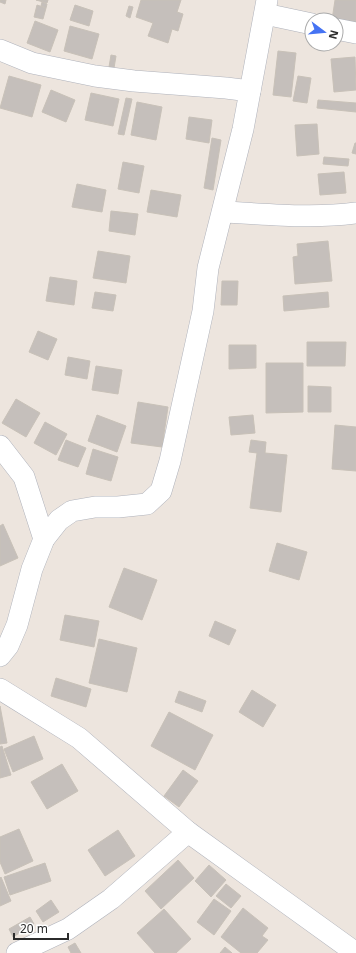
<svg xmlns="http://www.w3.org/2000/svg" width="356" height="953" viewBox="0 0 356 953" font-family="'Noto Sans',sans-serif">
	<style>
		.building { fill: #c5bfbb; stroke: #c8c1b8 }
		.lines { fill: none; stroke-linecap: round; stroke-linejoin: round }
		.minor-casing { stroke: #afb2bb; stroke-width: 22 }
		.minor { stroke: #fff; stroke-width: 21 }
	</style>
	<rect width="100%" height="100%" fill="#ede5de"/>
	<g class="building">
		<path d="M0,0H6L5,4L0,2Z"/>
		<path d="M36,0H48L47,3Z"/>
		<path d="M141,0H181L177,12L183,14L178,31L172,29L168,43L148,36L153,23L136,17Z"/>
		<path d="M335,0H356V25L332,20Z"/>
		<path d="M42,2L47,4L46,8L41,6Z"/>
		<path d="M37,5L46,8L43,19L34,17Z"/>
		<path d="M75,5L93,11L89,26L70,20Z"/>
		<path d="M129,6L133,7L130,18L126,16Z"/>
		<path d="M35,21L58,30L50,52L27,43Z"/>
		<path d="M70,26L99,34L92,59L64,51Z"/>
		<path d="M278,51L296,53L291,97L273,95Z"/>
		<path d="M111,55L116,56L114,68L109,67Z"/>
		<path d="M355,57L356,90L334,92L331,59Z"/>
		<path d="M9,76L41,85L32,117L0,108Z"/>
		<path d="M298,76L311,78L307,103L293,101Z"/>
		<path d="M51,90L75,100L66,122L42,112Z"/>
		<path d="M91,93L119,99L113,126L85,120Z"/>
		<path d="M126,98L132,99L124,135L118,134Z"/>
		<path d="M318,100L356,103V112L317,108Z"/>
		<path d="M137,102L162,107L156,140L131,135Z"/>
		<path d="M189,117L212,120L209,143L186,139Z"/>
		<path d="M317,124L319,154L297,156L295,125Z"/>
		<path d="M212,138L221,140L213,190L204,188Z"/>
		<path d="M355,143H356V154L352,153Z"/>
		<path d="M324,157L349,159L348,166L323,164Z"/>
		<path d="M123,162L144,166L139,193L118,189Z"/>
		<path d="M344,172L346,193L320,195L318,174Z"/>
		<path d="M77,184L106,190L102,212L72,207Z"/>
		<path d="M151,190L181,195L177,217L147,212Z"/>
		<path d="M111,211L138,214L135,235L109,231Z"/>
		<path d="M328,241L332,281L295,284L293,257L298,256L297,244Z"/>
		<path d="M98,251L130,256L126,283L93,278Z"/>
		<path d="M50,277L77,281L74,305L46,301Z"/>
		<path d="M222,281H238L237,305H221Z"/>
		<path d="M95,292L116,295L113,311L92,308Z"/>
		<path d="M328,292L329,307L284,311L283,296Z"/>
		<path d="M38,331L57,339L48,360L29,352Z"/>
		<path d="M307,342H346L345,366H307Z"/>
		<path d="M229,345H256V368L229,369Z"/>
		<path d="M68,357L90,361L87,379L65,375Z"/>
		<path d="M266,363H303V412L266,413Z"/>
		<path d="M96,366L122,370L118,394L92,390Z"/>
		<path d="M308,386L331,387V412H308Z"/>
		<path d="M16,399L40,413L26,437L2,423Z"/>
		<path d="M138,402L168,407L162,447L131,443Z"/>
		<path d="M97,415L126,426L117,452L88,441Z"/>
		<path d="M253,415L255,433L231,435L229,417Z"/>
		<path d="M45,422L67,434L56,455L34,443Z"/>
		<path d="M335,425L356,427V471L332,469Z"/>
		<path d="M66,440L86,448L78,467L58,460Z"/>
		<path d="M251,440L266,442L265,453L287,455L281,512L250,508L257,453L249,452Z"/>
		<path d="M93,449L118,457L111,481L86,474Z"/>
		<path d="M3,524L18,558L0,566V526Z"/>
		<path d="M277,543L307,552L299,580L269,571Z"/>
		<path d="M124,568L157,580L142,620L109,607Z"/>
		<path d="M65,615L99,621L94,647L60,640Z"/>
		<path d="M215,621L236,630L229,645L209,636Z"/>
		<path d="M99,639L137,648L127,692L89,683Z"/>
		<path d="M56,678L91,689L86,707L51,696Z"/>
		<path d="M252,690L276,705L263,727L239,712Z"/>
		<path d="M179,691L206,701L202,712L175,702Z"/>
		<path d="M0,706L7,743L0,744Z"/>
		<path d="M169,712L213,735L195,770L151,746Z"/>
		<path d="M34,736L43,759L13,772L4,749Z"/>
		<path d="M2,746L11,775L0,778V747Z"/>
		<path d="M62,764L78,791L47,809L31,782Z"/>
		<path d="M183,770L198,781L179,807L164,796Z"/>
		<path d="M19,829L33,861L5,874L0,862V837Z"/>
		<path d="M118,830L135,856L105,876L88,850Z"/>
		<path d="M178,860L194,878L161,909L145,891Z"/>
		<path d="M45,863L51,881L10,895L4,877Z"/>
		<path d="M209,865L226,880L211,897L195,881Z"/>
		<path d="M1,877L11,901L0,906V878Z"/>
		<path d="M226,884L241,896L231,908L216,896Z"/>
		<path d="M214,899L231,911L214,935L197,922Z"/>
		<path d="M51,900L59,912L43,922L36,911Z"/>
		<path d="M243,908L268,928L262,936L268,940L257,953H241L221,937Z"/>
		<path d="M164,909L191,939L176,953H155L137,933Z"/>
		<path d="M30,917L34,924L13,937L9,929Z"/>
		<path d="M75,943L81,953H71L68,947Z"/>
		<path d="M225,947L232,953H220Z"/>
	</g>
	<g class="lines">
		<g class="minor-casing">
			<g id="minor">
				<path d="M265,14L312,24"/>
				<path d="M336,29L356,33"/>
				<path d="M0,50L32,63L95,76L134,81L226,88L250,91"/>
				<path d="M223,212C267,214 312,219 356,213"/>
				<path d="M0,446L24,477L44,539"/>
				<path d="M0,656L8,646L17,625L32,569L44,539L59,520L72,511L95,507H118L147,504L161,491L170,461L203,311L208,268L243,129L267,0"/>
				<path d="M0,689L79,738L188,832L356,953"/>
				<path d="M17,953L68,929L111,899L188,832"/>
			</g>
		</g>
		<use href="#minor" class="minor"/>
	</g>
	<g transform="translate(324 32) rotate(106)"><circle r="19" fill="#ffffff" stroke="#aaaaaa"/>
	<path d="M0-3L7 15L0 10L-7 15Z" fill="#4573f3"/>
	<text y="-6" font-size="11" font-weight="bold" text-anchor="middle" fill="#2b2b2b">N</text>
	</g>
	<path d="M14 933v6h54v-6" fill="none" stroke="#2b2b2b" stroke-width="2"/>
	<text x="20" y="933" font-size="12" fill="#2b2b2b" stroke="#ffffff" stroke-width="3" paint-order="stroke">20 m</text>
</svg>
